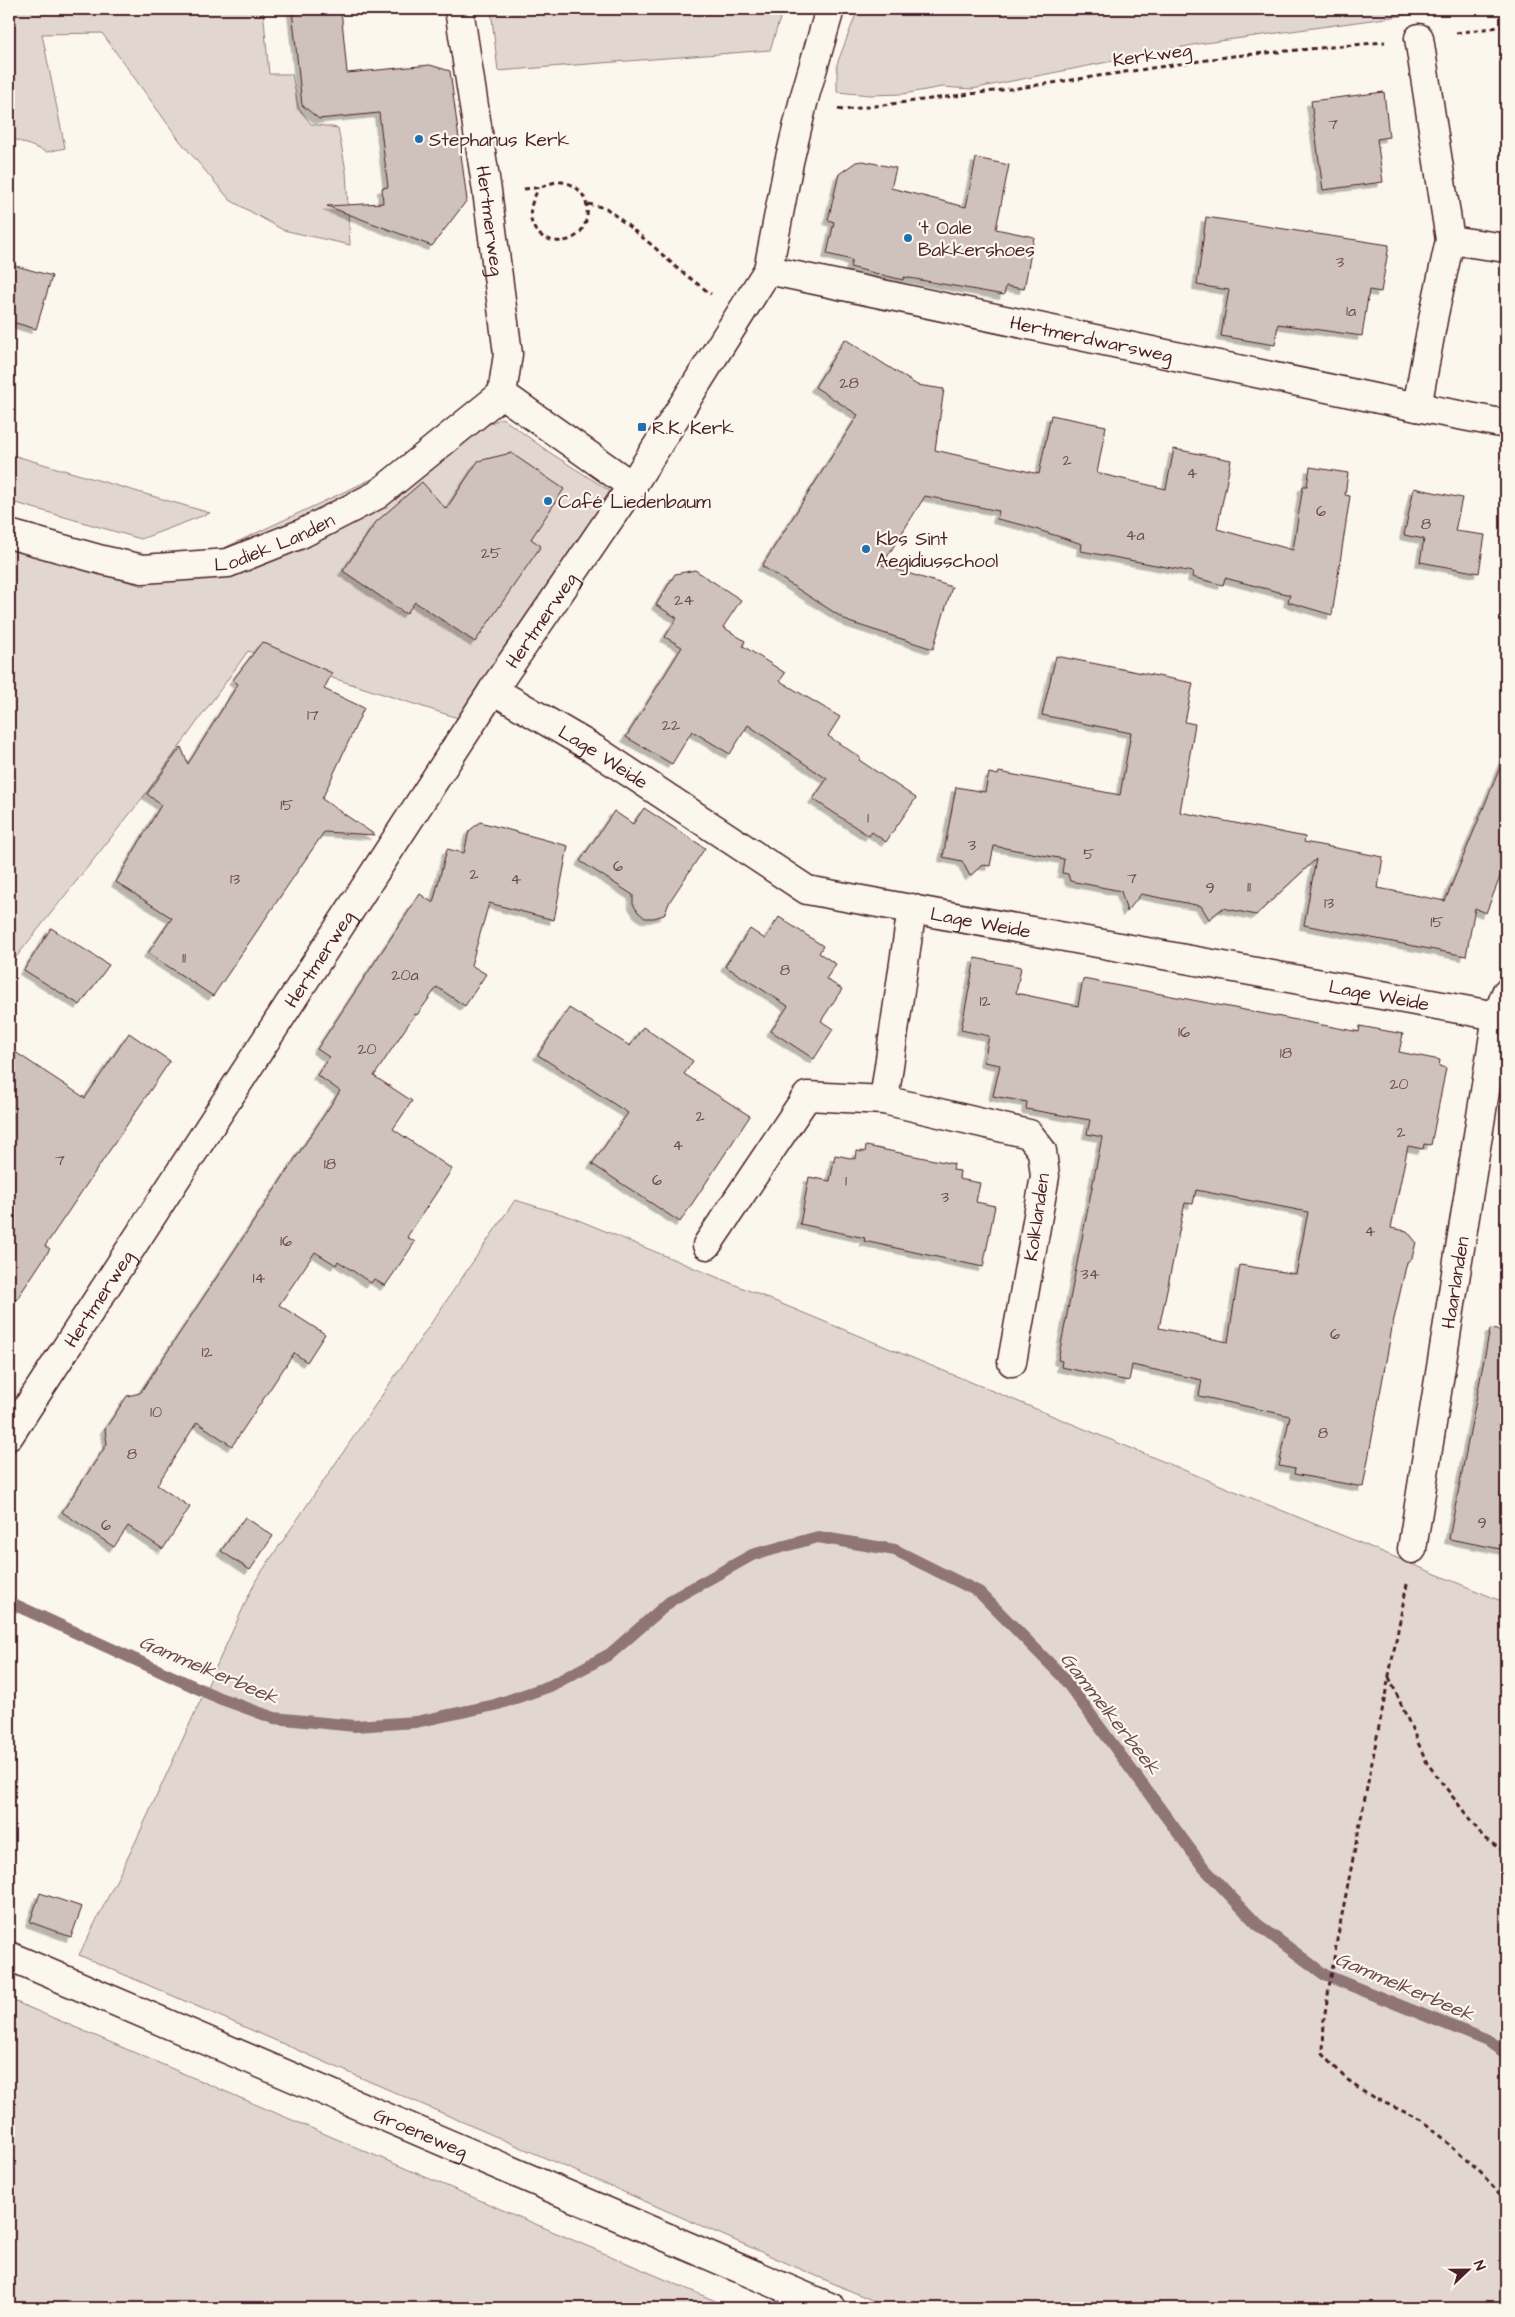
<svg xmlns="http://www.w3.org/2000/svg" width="1515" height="2317" viewBox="0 0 1515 2317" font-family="'Architects Daughter',sans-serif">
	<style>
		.green { fill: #e2d7d0; stroke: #967b7e }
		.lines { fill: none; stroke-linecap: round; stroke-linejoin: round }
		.stream { stroke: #907477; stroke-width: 12 }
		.building { fill: #cfc2bc; stroke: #4a1f2b; fill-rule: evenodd; filter: url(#shadow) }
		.minor-casing { stroke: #4a1f2b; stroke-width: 31 }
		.tertiary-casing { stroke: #4a1f2b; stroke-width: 31 }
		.path { stroke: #4a1f2b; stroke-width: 3; stroke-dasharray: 5 4; stroke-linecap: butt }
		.minor { stroke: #fbf7ec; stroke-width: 28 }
		.tertiary { stroke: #fbf7ec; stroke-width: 28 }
		.poi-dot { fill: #1f6fb2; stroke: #fbf7ec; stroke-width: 2 }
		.labels { text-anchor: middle; stroke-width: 4.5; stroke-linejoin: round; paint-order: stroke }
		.number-label { font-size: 16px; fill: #6b484f }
		.street-label { font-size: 19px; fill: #4a1f2b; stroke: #fbf7ec }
		.poi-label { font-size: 19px; fill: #4a1f2b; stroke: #fbf7ec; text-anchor: start }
		.water-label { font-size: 20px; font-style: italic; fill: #6d4a51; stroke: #fbf7ec }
	</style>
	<defs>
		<filter id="shadow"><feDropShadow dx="-4.5" dy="4.5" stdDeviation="0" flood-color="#0004"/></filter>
	</defs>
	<rect width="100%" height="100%" fill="#fbf7ec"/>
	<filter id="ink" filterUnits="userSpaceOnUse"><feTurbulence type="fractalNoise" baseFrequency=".02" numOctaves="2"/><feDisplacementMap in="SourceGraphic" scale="10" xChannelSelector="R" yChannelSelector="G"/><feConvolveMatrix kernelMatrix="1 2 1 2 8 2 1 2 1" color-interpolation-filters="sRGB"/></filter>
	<g filter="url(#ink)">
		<g class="green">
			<path d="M9,9H263L269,74H292L298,107L311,124L338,128L346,171L350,245L283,230L230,200L180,141L102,33L42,34L65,148L47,152L9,137Z"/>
			<path d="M491,9H783L770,50L498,71Z"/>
			<path d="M858,9H1436V11L1198,44L972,89L942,87L903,94L870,95L837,92V64Z"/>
			<path d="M502,418L549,452L613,493L461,719L248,651L144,796L9,966V547L143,586Z"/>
			<path d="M9,454L210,513L141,539L9,501Z"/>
			<path d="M515,1200L571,1217L1506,1603V2308H890L79,1955L134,1845L256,1580Z"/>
			<path d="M9,1999L732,2308H9Z"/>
		</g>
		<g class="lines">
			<path class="stream" d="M9,1602L219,1698L274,1718L355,1726L416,1722L495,1705L550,1686L610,1654L673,1599L752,1555L818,1537L895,1550L979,1592L1062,1676L1204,1868L1257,1924L1325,1975L1488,2041L1506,2054"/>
		</g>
		<g class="building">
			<path d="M292,9H341L347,73L430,65L450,71L467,200L432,246L327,206L383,203L382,188L388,187L379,113L319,119L302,105Z"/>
			<path d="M1384,92L1389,137L1377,139L1383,182L1323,190L1311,101Z"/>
			<path d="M976,158L1009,165L996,229L1034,237L1024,289L1006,286L1004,295L904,277L903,280L850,267L852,260L827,254L834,222L828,220L839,174L856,162L863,161L896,168L891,188L966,207Z"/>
			<path d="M1206,217L1389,245L1381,292L1369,290L1362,336L1278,324L1275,345L1221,336L1229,290L1197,285Z"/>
			<path d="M9,264L52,276L36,329L9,321Z"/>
			<path d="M845,339L917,385L944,389L935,450L1039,474L1051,415L1106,426L1097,473L1166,489L1174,449L1231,460L1217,529L1293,550L1303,486H1307L1310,467L1348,473L1345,495L1350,496L1332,615L1288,602L1290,595L1225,578L1223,585L1192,577L1193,572L1081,551L1082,544L1023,525L997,519L999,511L925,496L882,565L952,587L933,649L849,622L762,566L858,415L815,387Z"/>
			<path d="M511,453L564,489L531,539L541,546L475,642L415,602L406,614L343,571L376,522L422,482L446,509L478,461Z"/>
			<path d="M1414,488L1462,498L1455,531L1485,535L1479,573L1420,562L1424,539L1404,535Z"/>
			<path d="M695,570L741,600L723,627L745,641L743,646L785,673L780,681L840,717L828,736L861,758L859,760L916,798L886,842L872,832L869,836L813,799L827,779L748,725L730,754L692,731L672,764L626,737L682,647L665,637L677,618L656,605L675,574Z"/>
			<path d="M262,642L332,673L324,689L364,708L322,799L375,835L324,832L213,996L148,953L172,918L116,882L161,805L147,794L181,747L188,764L238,684L233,680Z"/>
			<path d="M1056,656L1193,683L1185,722L1195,724L1180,812L1305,837L1304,842L1383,857L1378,888L1445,901L1506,753V862L1486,913L1475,908L1466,956L1304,925L1316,859L1256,915L1223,908L1209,919L1201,906L1141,894L1127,912L1121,891L1070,881L1068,874L1062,873L1064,859L994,846L990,866L982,865L970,876L962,861L943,857L956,787L985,792L989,773L998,775L999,772L1120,795L1131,733L1042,715Z"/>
			<path d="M644,808L705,848L670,901L664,915L654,918H645L638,912L633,904V895L580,861L614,811L633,824Z"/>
			<path d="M480,822L568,846L554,920L489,903L471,965L486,974L465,1006L437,987L417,1015L415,1014L374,1076L412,1101L393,1129L452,1169L407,1237L415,1242L385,1286L374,1279L371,1283L338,1261L336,1265L315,1252L279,1305L325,1334L307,1362L294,1353L232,1446L197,1422L157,1485L190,1507L163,1549L128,1526L114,1547L62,1512L107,1444L105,1429L127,1396L140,1393L340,1091L317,1075L329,1057L317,1049L420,894L433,903L447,849L464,853L469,831Z"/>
			<path d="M779,917L823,946L819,953L836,964L826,979L842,989L821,1021L833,1029L814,1059L771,1031L788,1006L725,966L750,929L765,939Z"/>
			<path d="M51,928L109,965L80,1005L24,970Z"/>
			<path d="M975,958L1021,967L1016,993L1078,1006L1083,979L1359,1032L1360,1026L1403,1034L1399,1052L1440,1060L1439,1066L1446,1068L1431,1145L1424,1144L1423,1149L1408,1146L1391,1228L1407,1231L1416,1242L1412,1258L1407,1262L1392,1328L1363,1487L1294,1474L1295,1469L1279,1466L1290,1416L1199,1396L1202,1380L1132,1365L1129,1381L1061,1367L1062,1361L1058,1360L1102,1137L1087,1134L1090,1120L1026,1109L1027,1102L993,1096L1000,1065L984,1062L989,1036L961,1030ZM1196,1190L1308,1212L1296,1274L1240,1265L1228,1342L1159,1328L1185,1203L1193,1204Z"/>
			<path d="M569,1008L630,1046L643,1027L693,1061L684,1074L750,1116L680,1222L592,1164L628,1113L538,1055Z"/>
			<path d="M129,1033L170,1061L45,1246L50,1249L9,1311V1048L85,1098Z"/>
			<path d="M866,1146L954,1164L953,1170L960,1171L959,1179L980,1183L976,1202L995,1206L983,1267L864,1241L865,1238L800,1224L809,1177L830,1181L835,1155L856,1159L857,1151L865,1152Z"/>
			<path d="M1490,1329L1506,1331V1550L1449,1539Z"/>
			<path d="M245,1517L273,1536L250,1570L221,1551Z"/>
			<path d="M40,1893L82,1907L71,1937L30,1922Z"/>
		</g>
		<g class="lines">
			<g class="minor-casing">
				<g id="minor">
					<path id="s1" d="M459,9L487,191L508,354L502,394"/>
					<path d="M1450,240L1506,248"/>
					<path d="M768,270L789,162L804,99L830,9"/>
					<path d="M502,394L632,486"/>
					<path d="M1417,407L1434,314L1450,240L1419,38"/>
					<path id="s2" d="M9,534L102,560L143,569L228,563L301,534L377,495L502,394"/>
					<path id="s3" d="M493,690L594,749L807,890L1497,1016"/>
					<path d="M884,1100L912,908"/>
					<path d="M707,1245L807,1096L884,1100L1029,1134L1042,1151L1045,1176L1012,1362"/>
					<path id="s4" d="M1412,1549L1497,1016L1506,993"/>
					<path id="s5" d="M9,1956L832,2308"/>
				</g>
			</g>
			<g class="tertiary-casing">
				<g id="tertiary">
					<path id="s6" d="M9,1436L493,690L632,486L768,270L1417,407L1506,424"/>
				</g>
			</g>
			<g class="path">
				<path d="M1456,33L1506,26"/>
				<path d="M838,109L843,110L1018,88L1233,56L1385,42"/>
				<path d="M524,189C529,188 534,189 539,187C547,186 553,181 562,182C599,187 594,245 556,241C548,240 541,237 536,231C526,216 531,202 539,188"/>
				<path d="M588,204L606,208L653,246L678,269L711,294"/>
				<path d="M1407,1584L1337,1940L1324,2019L1323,2054L1345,2078L1374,2098L1422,2120L1481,2173L1506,2201"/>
				<path d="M1389,1677L1427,1763L1484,1838L1506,1853"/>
			</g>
			<use href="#minor" class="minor"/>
			<use href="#tertiary" class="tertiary"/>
		</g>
	</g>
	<g class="poi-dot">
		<circle cx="419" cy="139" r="5"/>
		<circle cx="908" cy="238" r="5"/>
		<rect x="637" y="422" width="10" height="10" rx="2.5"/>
		<circle cx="548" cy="501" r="5"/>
		<circle cx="866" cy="549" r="5"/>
	</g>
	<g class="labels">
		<g class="number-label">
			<text x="1333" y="129">7</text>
			<text x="1340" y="267">3</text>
			<text x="1351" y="316">1a</text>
			<text x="849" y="388">28</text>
			<text x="1067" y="465">2</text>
			<text x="1192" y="478">4</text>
			<text x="1321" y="516">6</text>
			<text x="1426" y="529">8</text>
			<text x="1135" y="540">4a</text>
			<text x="491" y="558">25</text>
			<text x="684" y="605">24</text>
			<text x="313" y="720">17</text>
			<text x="671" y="730">22</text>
			<text x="287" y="810">15</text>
			<text x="868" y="823">1</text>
			<text x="972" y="850">3</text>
			<text x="1089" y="859">5</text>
			<text x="618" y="871">6</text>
			<text x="474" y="879">2</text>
			<text x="1132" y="883">7</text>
			<text x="235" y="884">13</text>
			<text x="516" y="884">4</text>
			<text x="1249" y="892">11</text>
			<text x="1210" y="893">9</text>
			<text x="1329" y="908">13</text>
			<text x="1437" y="927">15</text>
			<text x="184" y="963">11</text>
			<text x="785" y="975">8</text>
			<text x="405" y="980">20a</text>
			<text x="985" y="1006">12</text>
			<text x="1184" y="1037">16</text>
			<text x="367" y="1054">20</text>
			<text x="1286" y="1058">18</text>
			<text x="1399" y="1089">20</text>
			<text x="700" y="1121">2</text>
			<text x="1401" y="1137">2</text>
			<text x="678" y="1150">4</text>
			<text x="60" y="1165">7</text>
			<text x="330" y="1169">18</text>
			<text x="657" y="1185">6</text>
			<text x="846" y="1186">1</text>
			<text x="945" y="1202">3</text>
			<text x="1370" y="1236">4</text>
			<text x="286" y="1246">16</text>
			<text x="1090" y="1279">34</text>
			<text x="259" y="1283">14</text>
			<text x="1335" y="1339">6</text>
			<text x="207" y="1357">12</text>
			<text x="156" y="1417">10</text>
			<text x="1323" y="1438">8</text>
			<text x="132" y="1459">8</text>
			<text x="1482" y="1528">9</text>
			<text x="106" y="1530">6</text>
		</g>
		<g class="street-label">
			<text transform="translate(1152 54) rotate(-8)" y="7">Kerkweg</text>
			<text dy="7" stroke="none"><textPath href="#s1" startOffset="214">Hertmerweg</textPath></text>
			<text dy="7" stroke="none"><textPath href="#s6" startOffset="1722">Hertmerdwarsweg</textPath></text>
			<text dy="7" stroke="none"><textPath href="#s2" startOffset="274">Lodiek Landen</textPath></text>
			<text dy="7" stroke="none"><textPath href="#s6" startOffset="974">Hertmerweg</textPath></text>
			<text dy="7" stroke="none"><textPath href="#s3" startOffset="129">Lage Weide</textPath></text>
			<text dy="7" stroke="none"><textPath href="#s3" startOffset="549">Lage Weide</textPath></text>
			<text dy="7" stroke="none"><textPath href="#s6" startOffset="569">Hertmerweg</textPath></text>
			<text dy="7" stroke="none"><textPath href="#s3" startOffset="954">Lage Weide</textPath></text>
			<text transform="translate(1036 1217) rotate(-82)" y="7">Kolklanden</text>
			<text dy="7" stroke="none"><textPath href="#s4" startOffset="270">Haarlanden</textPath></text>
			<text dy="7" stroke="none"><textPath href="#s6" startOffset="164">Hertmerweg</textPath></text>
			<text dy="7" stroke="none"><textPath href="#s5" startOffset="448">Groeneweg</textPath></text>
		</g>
		<g class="poi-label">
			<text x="429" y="146">Stephanus Kerk</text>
			<text x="918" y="234">'t Oale<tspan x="918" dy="22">Bakkershoes</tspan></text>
			<text x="652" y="434">R.K. Kerk</text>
			<text x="558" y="508">Café Liedenbaum</text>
			<text x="876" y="545">Kbs Sint<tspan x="876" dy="22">Aegidiusschool</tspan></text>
		</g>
		<g class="water-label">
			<text transform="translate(209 1669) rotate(23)" y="7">Gammelkerbeek</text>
			<text transform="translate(1111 1713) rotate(52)" y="7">Gammelkerbeek</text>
			<text transform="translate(1405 1986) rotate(23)" y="7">Gammelkerbeek</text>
		</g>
	</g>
	<rect width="1515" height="2317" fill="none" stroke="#fbf7ec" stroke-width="30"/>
	<rect x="15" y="15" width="1485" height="2287" fill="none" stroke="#4a1f2b" stroke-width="2" filter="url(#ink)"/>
	<g transform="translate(1468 2270) rotate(68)" stroke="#fbf7ec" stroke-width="4" paint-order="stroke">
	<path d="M0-4L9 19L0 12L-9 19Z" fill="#4a1f2b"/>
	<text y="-8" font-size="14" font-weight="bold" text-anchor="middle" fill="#4a1f2b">N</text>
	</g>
</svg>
